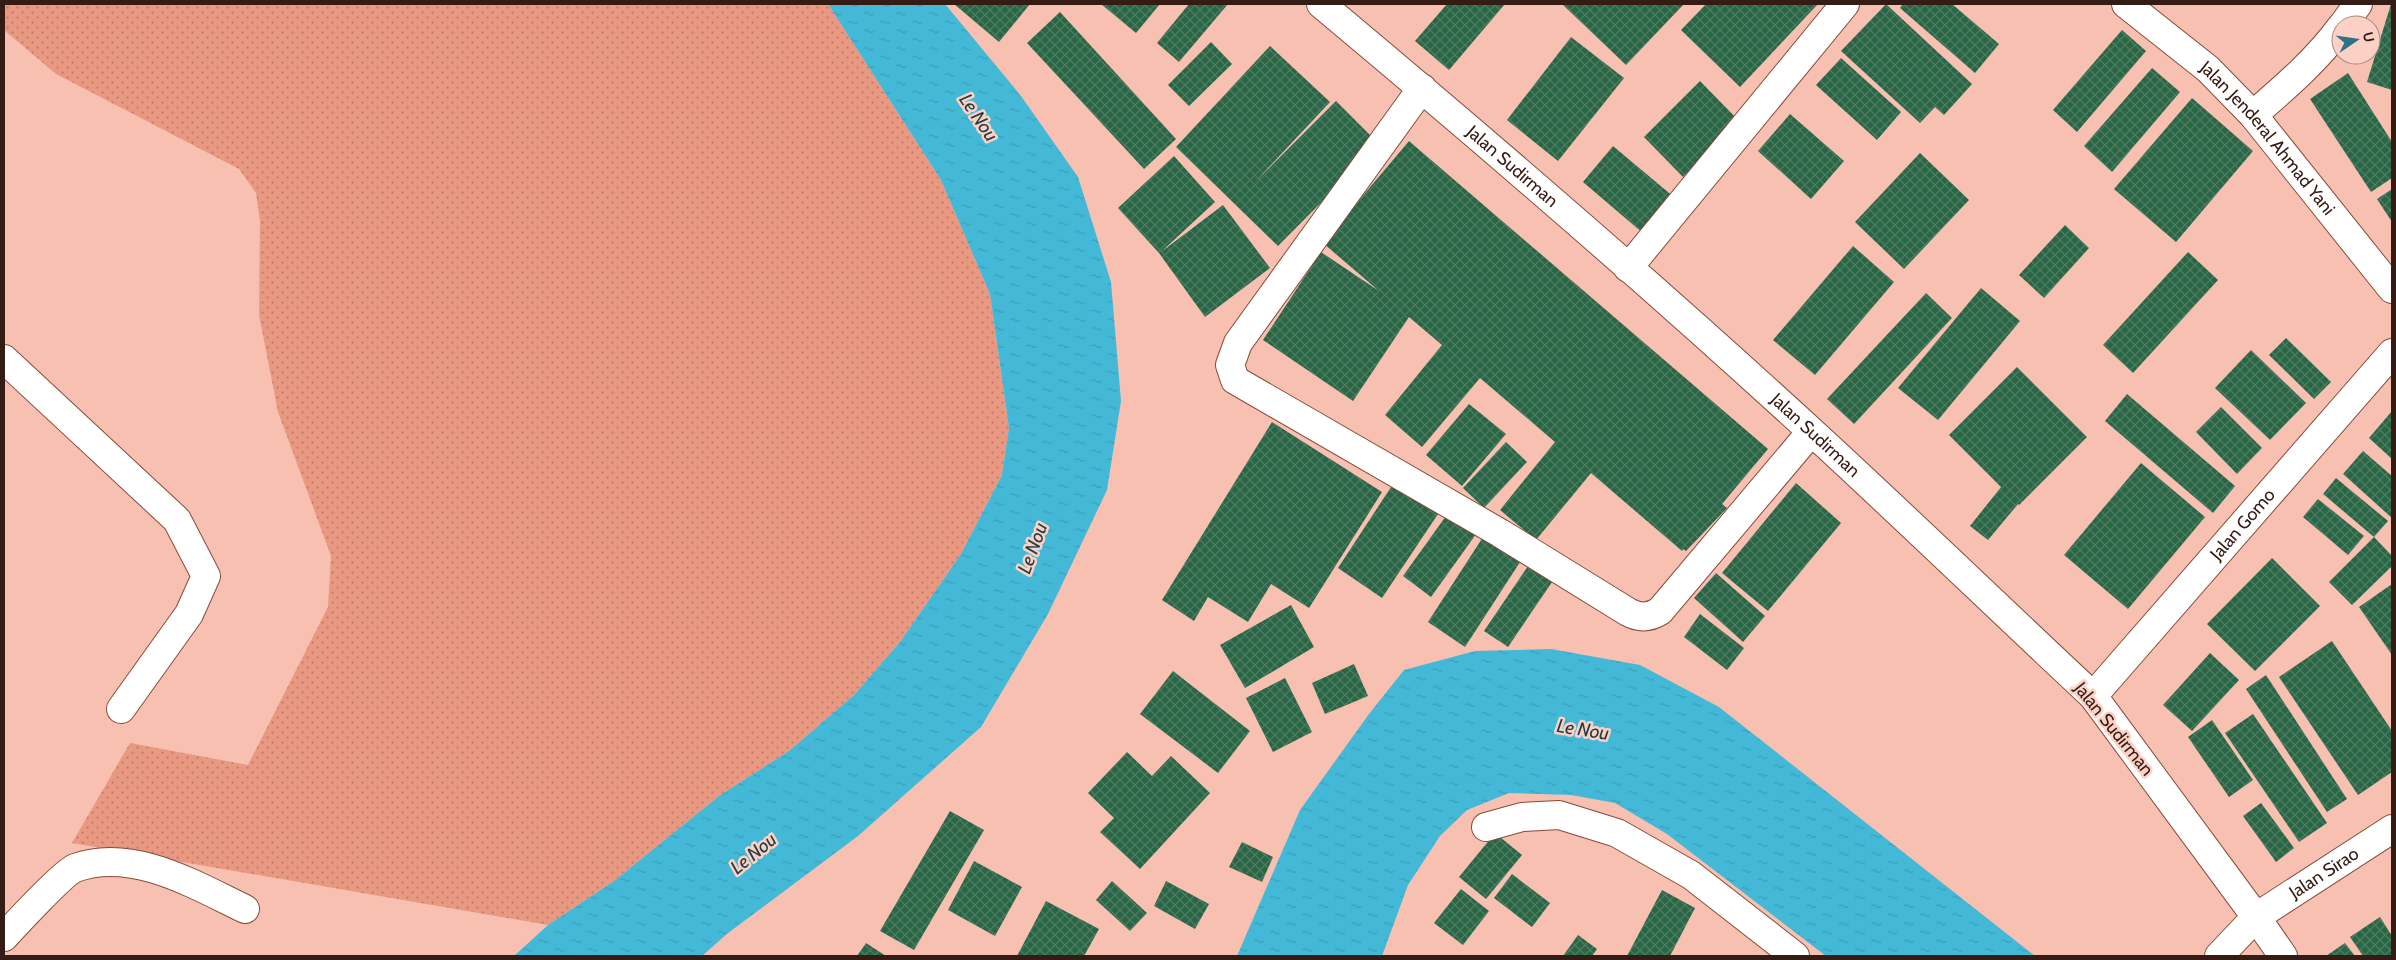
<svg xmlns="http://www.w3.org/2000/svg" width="2396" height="960" viewBox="0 0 2396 960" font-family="Cabin,sans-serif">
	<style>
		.grass { fill: url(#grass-dots) }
		.water { fill: url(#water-ripples) }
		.building { fill: url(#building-cross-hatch) }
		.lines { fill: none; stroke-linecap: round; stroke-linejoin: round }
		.minor-casing { stroke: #864c3b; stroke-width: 30 }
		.major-casing { stroke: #864c3b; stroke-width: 30 }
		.highway-casing { stroke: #864c3b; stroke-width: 30 }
		.minor { stroke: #fff; stroke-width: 28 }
		.major { stroke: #fff; stroke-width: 28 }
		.highway { stroke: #fff; stroke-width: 28 }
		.labels { text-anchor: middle; stroke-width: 5; stroke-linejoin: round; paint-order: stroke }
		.street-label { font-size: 18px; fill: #341b14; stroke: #fbd1c5 }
		.water-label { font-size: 19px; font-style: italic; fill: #233d44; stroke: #fbd1c5 }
	</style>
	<defs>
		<pattern id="grass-dots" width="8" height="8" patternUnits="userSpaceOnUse" patternTransform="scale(1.25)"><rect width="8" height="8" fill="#e99982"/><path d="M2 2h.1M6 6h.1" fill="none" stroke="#be7c69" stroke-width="1.8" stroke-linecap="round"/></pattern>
		<pattern id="water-ripples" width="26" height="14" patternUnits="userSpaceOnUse" patternTransform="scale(1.25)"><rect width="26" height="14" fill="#43b9d7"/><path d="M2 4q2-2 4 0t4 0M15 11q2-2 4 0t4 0" fill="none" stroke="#3b9eb8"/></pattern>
		<pattern id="building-cross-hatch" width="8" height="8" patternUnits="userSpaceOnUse" patternTransform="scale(1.25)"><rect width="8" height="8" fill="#286645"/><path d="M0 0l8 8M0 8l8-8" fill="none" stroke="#4e7b62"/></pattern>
	</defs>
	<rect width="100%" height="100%" fill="#f7c0b0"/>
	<path class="grass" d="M4,4H828L941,180L990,294L1009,428L1002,475L961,554L900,642L854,695L789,751L719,796L614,881L548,925L72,843L130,743L248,765L328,607L331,556L278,412L259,315L260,221L256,193L239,169L56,74L4,30Z"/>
	<g class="water">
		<path d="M828,4H945L1021,96L1078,177L1111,282L1121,401L1107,490L1048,614L981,727L858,836L728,933L702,956H514L548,925L614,881L719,796L789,751L854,695L900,642L961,554L1002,475L1009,428L990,294L941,180Z"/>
		<path d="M1551,649L1640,665L1719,707L2035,956H1826L1667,834L1615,803L1571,795L1509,793L1467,810L1440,836L1408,885L1382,956H1237L1300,810L1369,714L1404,670L1475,651Z"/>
	</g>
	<g class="building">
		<path d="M954,4H1030L999,42Z"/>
		<path d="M1101,4H1160L1136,33Z"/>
		<path d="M1189,4H1228L1179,62L1157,43Z"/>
		<path d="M1447,4H1505L1449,70L1415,41Z"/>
		<path d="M1562,4H1684L1626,65Z"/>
		<path d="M1706,4H1818L1740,87L1681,30Z"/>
		<path d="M1886,4L1972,84L1944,115L1935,107L1920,123L1841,51Z"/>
		<path d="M1903,4H1952L1999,44L1975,73L1900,8Z"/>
		<path d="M2391,4H2392V90L2367,82Z"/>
		<path d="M1060,12L1176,139L1144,169L1027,43Z"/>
		<path d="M2122,30L2146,51L2077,132L2053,110Z"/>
		<path d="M1571,37L1624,78L1558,161L1507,120Z"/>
		<path d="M1211,42L1232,64L1189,106L1168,85Z"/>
		<path d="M1270,46L1330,102L1254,183L1336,101L1379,144L1278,246L1176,147Z"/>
		<path d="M1841,58L1901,112L1877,140L1816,85Z"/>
		<path d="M2152,68L2180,92L2112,172L2084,146Z"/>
		<path d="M2348,73L2392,142V178L2371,192L2310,99Z"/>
		<path d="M1700,81L1739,121L1683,177L1644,137Z"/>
		<path d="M2192,98L2253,151L2176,242L2114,189Z"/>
		<path d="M1790,114L1844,161L1811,199L1758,151Z"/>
		<path d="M1409,141L1768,449L1722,504L1727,508L1686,551L1683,549L1682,551L1591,473L1536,540L1500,510L1555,442L1480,378L1422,447L1385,415L1442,345L1409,317L1353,401L1263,340L1321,252L1379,291L1323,243Z"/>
		<path d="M1613,146L1675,198L1644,234L1583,182Z"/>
		<path d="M1920,153L1969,200L1904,269L1855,222Z"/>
		<path d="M1174,156L1215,202L1161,252L1223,205L1270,268L1205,317L1159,253L1118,208Z"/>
		<path d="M2392,189V222L2377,199Z"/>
		<path d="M2065,225L2089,248L2044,298L2019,275Z"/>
		<path d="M1853,246L1894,282L1815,375L1773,340Z"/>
		<path d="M2188,252L2218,280L2133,373L2103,345Z"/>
		<path d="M1981,288L2020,321L1938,420L1898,388Z"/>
		<path d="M1926,293L1952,318L1854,424L1827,399Z"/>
		<path d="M2286,338L2331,382L2314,399L2269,355Z"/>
		<path d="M2251,350L2306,403L2270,440L2215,388Z"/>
		<path d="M2017,367L2087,437L2019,505L2018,504L1988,540L1970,526L2001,487L1949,435Z"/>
		<path d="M2127,394L2235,486L2213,513L2105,421Z"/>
		<path d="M1469,404L1506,434L1462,486L1426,455Z"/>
		<path d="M2221,407L2262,448L2237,474L2196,432Z"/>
		<path d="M2392,411V459L2369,438Z"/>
		<path d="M1272,422L1382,492L1309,608L1271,584L1248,622L1208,597L1194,621L1162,600Z"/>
		<path d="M1506,442L1527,462L1484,508L1463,488Z"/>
		<path d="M2363,451L2392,476V518L2343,474Z"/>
		<path d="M2141,463L2205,517L2128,609L2064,555Z"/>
		<path d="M2336,478L2388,521L2374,537L2323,494Z"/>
		<path d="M1796,483L1841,523L1768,611L1722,573Z"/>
		<path d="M1393,484L1438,514L1382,598L1338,568Z"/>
		<path d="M2318,499L2364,536L2348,555L2303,517Z"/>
		<path d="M1451,509L1479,530L1431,597L1403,576Z"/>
		<path d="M1485,534L1522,559L1465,647L1428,622Z"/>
		<path d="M2374,537L2392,556V566L2352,605L2329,582Z"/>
		<path d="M2272,558L2320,606L2255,671L2207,624Z"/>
		<path d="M1528,566L1552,582L1508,647L1484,631Z"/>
		<path d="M1716,573L1765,616L1743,642L1694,598Z"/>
		<path d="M2392,584V655L2359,607Z"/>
		<path d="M1291,605L1314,647L1245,688L1220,645Z"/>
		<path d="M1700,614L1744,648L1727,670L1684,637Z"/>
		<path d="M2332,641L2392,731V772L2358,795L2279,677Z"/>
		<path d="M2210,653L2239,680L2192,731L2163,705Z"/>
		<path d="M1354,664L1368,696L1325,714L1312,683Z"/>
		<path d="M1173,671L1250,731L1218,773L1140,714Z"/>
		<path d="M2266,675L2347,799L2327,812L2246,689Z"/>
		<path d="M1285,678L1312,732L1273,752L1246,698Z"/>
		<path d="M2253,714L2327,823L2299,842L2225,733Z"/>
		<path d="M2212,720L2253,780L2229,797L2188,737Z"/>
		<path d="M1127,752L1152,776L1171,756L1210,793L1140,869L1100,832L1114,818L1088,793Z"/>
		<path d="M2261,803L2294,848L2276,862L2243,816Z"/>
		<path d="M950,811L984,830L914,950L880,931Z"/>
		<path d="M1495,833L1522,855L1486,899L1459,877Z"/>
		<path d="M1242,842L1273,857L1262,882L1229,867Z"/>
		<path d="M974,861L1022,887L995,936L948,910Z"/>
		<path d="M1512,874L1550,903L1532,927L1494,898Z"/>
		<path d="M1112,881L1147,913L1130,931L1096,900Z"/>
		<path d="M1166,881L1209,904L1195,929L1154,906Z"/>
		<path d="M1461,889L1489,911L1463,945L1434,923Z"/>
		<path d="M1662,890L1695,908L1670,956H1627Z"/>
		<path d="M1046,901L1099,929L1084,956H1017Z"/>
		<path d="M2380,917L2392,936V956H2363L2350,937Z"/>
		<path d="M1578,935L1597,949L1592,956H1563Z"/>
		<path d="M866,943L886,956H857Z"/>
		<path d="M2345,943L2355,956H2326Z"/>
	</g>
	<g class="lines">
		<g class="minor-casing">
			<g id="minor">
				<path id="s1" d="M1321,4C1491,146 1660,292 1823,442C1914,526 2003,612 2093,696"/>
				<path id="s2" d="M2126,4L2208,69L2253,115L2392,289"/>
				<path d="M2343,25L2358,4"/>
				<path d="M1422,88L1238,343L1230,365L1235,380L1500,533L1628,612C1639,618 1649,618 1660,611L1811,432"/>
				<path d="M2253,115C2284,88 2316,61 2341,27"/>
				<path d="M1628,268L1845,4"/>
				<path d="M4,359L177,520L206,576L189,614L121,709"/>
				<path d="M1486,827L1522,817L1559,815L1617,833L1691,875L1795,956"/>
				<path d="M2256,917L2283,956"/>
				<path d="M4,937C15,925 63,873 75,868C132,847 195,885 245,909"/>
			</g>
		</g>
		<g class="major-casing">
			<g id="major">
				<path id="s3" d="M2256,917L2392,829"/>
			</g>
		</g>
		<g class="highway-casing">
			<g id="highway">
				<path id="s4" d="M2219,956L2256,917L2093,696L2392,353"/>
			</g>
		</g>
		<use href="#minor" class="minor"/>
		<use href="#major" class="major"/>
		<use href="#highway" class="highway"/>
	</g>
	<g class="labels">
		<g class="street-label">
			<text dy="6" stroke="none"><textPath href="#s2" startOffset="196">Jalan Jenderal Ahmad Yani</textPath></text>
			<text dy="6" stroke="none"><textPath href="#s1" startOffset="251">Jalan Sudirman</textPath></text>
			<text dy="6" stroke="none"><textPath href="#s1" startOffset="656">Jalan Sudirman</textPath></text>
			<text dy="6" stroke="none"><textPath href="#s4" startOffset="556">Jalan Gomo</textPath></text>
			<text transform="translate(2114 729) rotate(51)" y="6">Jalan Sudirman</text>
			<text dy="6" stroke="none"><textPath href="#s3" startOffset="81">Jalan Sirao</textPath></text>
		</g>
		<g class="water-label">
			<text transform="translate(979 117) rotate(56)" y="7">Le Nou</text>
			<text transform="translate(1032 548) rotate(-70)" y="7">Le Nou</text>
			<text transform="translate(1583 729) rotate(9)" y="7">Le Nou</text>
			<text transform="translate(753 853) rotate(-39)" y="7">Le Nou</text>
		</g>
	</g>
	<rect width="2396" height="960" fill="none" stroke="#341b14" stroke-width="10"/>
	<g transform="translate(2356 40) rotate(77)"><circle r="24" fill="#fbd1c5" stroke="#ab887e"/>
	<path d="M0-4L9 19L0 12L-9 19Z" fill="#2f7283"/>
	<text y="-8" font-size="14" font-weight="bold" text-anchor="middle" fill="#341b14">U</text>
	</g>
</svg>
